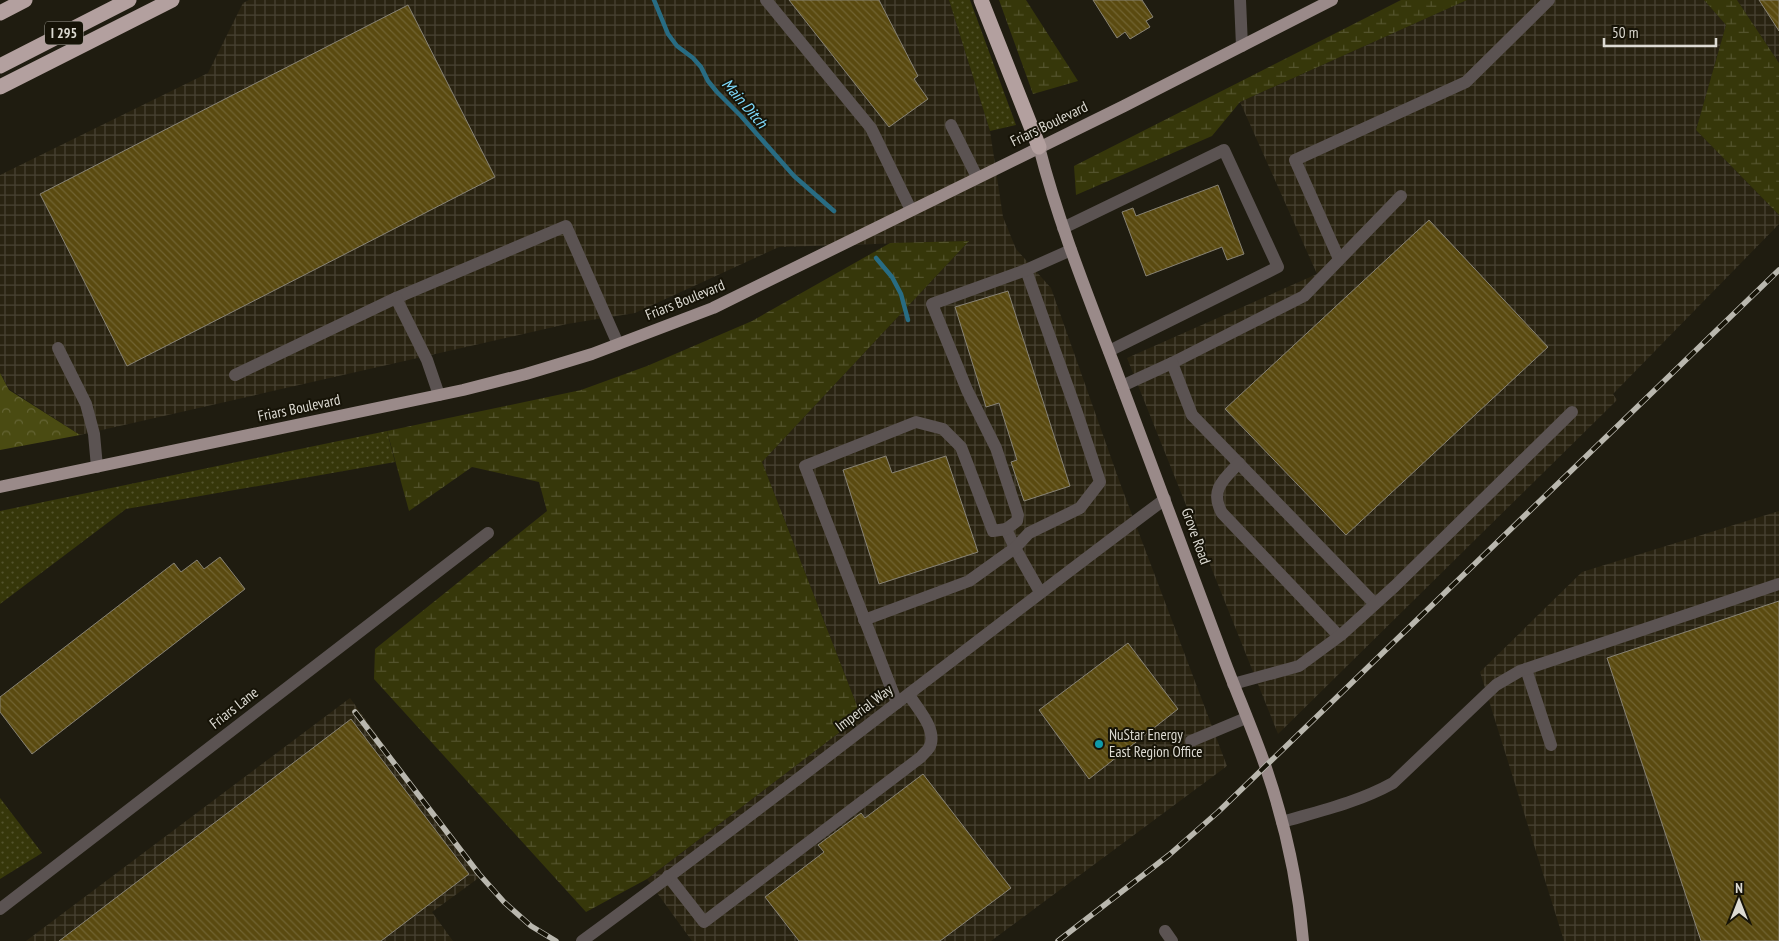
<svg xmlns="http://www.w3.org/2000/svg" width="1779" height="941" viewBox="0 0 1779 941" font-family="'PT Sans Narrow',sans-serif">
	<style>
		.industrial { fill: url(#industrial-grid) }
		.grass { fill: url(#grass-dots) }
		.forest { fill: url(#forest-crowns) }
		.wetland { fill: url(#wetland-marsh) }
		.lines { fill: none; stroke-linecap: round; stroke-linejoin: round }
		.stream { stroke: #286c83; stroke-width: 4.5 }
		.building { fill: url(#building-back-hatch); stroke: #888375 }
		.minor { stroke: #5b5352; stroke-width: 12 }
		.major { stroke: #9a8a89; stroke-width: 12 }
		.highway { stroke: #b3a09f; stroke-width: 15 }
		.rail-casing { stroke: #b9b7ae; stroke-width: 5.5 }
		.rail { stroke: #161307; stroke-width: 4; stroke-dasharray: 11; stroke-linecap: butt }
		.culture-dot { fill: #0f9aa8; stroke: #161307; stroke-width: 2 }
		.labels { text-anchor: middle; stroke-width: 4; stroke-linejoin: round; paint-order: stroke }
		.shield { fill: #161307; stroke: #a19f96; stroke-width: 1 }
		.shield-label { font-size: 14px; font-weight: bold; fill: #dddbd3 }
		.street-label { font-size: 15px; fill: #dddbd3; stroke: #161307 }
		.poi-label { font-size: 15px; fill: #dddbd3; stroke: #161307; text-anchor: start }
		.water-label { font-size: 16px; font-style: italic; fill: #7edafd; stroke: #161307 }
	</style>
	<defs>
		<pattern id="industrial-grid" width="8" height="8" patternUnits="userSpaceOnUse" patternTransform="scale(1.25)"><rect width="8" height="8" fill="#292311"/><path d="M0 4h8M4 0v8" fill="none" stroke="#484233"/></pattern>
		<pattern id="grass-dots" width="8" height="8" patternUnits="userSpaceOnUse" patternTransform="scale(1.25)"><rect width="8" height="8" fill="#36370a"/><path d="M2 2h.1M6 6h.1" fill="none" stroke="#53532d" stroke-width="1.8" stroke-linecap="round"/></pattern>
		<pattern id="forest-crowns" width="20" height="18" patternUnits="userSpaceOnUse" patternTransform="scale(1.25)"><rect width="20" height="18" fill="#4a4b12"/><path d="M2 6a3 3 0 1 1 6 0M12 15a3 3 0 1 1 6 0" fill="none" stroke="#646434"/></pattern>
		<pattern id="wetland-marsh" width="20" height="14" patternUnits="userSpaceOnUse" patternTransform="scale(1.25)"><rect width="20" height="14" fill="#36370a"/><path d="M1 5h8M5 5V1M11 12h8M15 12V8" fill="none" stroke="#53532d"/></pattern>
		<pattern id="building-back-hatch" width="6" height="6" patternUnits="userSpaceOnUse" patternTransform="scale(1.25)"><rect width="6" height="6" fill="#5a4a10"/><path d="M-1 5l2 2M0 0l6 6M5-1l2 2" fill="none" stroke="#716432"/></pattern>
	</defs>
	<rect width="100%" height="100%" fill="#1f1c10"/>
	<g class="industrial">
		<path d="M249,0H949L990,131L1003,217L1016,249L1051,288L1120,483L1227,766L991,941H692L647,879L861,716L762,462L969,241L779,247L635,313L567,324L80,435L9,389L0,373V175L208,73L243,3Z"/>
		<path d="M1467,0H1704L1726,25L1696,130L1779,215V224L1613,394L1617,400L1278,734L1127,358L1317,274L1240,102Z"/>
		<path d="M1737,0H1779V63Z"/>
		<path d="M1779,511V941H1564L1480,672L1582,572Z"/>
		<path d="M350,698L480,877L432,912L453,941H26Z"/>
	</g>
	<g class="grass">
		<path d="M949,0H970L1016,125L990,131Z"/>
		<path d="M387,431L395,462L126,509L0,604V511Z"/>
		<path d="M0,798L42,853L0,879Z"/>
	</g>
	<path class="forest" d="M0,373L9,390L80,435L0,450Z"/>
	<g class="wetland">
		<path d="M999,0H1026L1078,81L1033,94Z"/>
		<path d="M1401,0H1467L1240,102L1212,136L1076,195L1074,166Z"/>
		<path d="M1704,0H1737L1779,63V215L1696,130L1726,25Z"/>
		<path d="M969,241L762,462L861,716L647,879L586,912L374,679L375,649L547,511L539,482L472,467L409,511L387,431L581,390L647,366L752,321L890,243Z"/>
	</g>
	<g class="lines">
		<g class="stream">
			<path d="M654,0L668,34L677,46L693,58L701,67L708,81L717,92L741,116L794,176L834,211"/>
			<path d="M876,258L892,277L901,294L908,320"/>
		</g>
	</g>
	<g class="building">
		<path d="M789,0H879L918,76L914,79L928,99L889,127Z"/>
		<path d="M1093,0H1142L1153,17L1146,21L1150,27L1130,39L1125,32L1117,38Z"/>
		<path d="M1759,0H1779V31Z"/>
		<path d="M408,5L495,177L127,366L40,194Z"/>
		<path d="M1218,185L1244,254L1227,260L1222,247L1146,276L1122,212L1133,208L1136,216Z"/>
		<path d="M1429,220L1548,347L1346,535L1225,409Z"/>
		<path d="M1008,291L1070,486L1024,501L1011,462L1017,460L999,403L986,407L955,307Z"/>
		<path d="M886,456L892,473L946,456L978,552L879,584L843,470Z"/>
		<path d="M220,557L245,589L32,754L0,712V697L174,563L181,572L197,560L204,569Z"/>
		<path d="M1779,601V941H1701L1607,658Z"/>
		<path d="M1128,643L1178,709L1089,779L1039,710Z"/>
		<path d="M351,719L469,874L381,941H59Z"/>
		<path d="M923,774L1011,888L940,941H799L765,897L824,852L818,845L861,813L865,818Z"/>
	</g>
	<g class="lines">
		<g class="minor">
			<path d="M766,0L871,128L911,210"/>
			<path d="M1240,0L1242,46"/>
			<path d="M951,125L977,177"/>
			<path d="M1063,228L1224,150L1278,267L1109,351"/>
			<path d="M1339,259L1295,160L1466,82L1549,0"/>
			<path d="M396,298L566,226L618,344"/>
			<path d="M58,348L86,404L94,434L97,467"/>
			<path d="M1172,363L1304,296L1401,196"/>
			<path d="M235,375L396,298L427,360L439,395"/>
			<path d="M1122,386L1172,363L1192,415L1375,604"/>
			<path d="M1239,463C1224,479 1209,490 1222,513L1339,636"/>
			<path d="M1006,529L1015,548L1040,592"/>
			<path d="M864,620L969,581L1015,548L1029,533L1080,508L1100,482L1076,410L1026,270"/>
			<path d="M1526,669L1551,745"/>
			<path d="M1233,684L1299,666L1341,635L1395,586L1572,412"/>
			<path d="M897,703L805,466L916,422L943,429L961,447L993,531L1006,529L1017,521L1018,515L996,448L967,390L932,304L1026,270L1071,250"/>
			<path d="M1191,741L1246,718"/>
			<path d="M1282,822C1320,811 1359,802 1393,783L1496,685L1520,671L1779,584"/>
			<path d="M668,876L704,922L921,757C923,754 927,751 929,748C939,731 917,708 909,695"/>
			<path d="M0,909L488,533"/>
			<path d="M1165,931L1172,941"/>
			<path d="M582,941C779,797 969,645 1165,499"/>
		</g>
		<g class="major">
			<path d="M1039,147C1058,221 1086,291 1113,362C1149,459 1186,557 1222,654C1236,692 1253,730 1266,768C1285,824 1298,883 1303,941"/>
			<path d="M0,487L463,390L526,374L592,354L713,308L1124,106L1332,0"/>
		</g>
		<g class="highway">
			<path d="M981,0L1039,147"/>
			<path d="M0,13L25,0"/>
			<path d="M0,66L129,0"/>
			<path d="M0,87L172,0"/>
		</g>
		<g class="rail-casing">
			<g id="rail">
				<path d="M355,712L479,874L504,902L531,926L556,941"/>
				<path d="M1058,941L1169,855L1218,812L1779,270"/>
			</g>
		</g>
		<use href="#rail" class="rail"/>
	</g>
	<circle class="culture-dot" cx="1099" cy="744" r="5"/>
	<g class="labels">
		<rect class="shield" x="45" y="21.5" width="38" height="23" rx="4"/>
		<g class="shield-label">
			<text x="64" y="38">I 295</text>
		</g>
		<g class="street-label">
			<text transform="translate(1049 124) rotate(-26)" y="5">Friars Boulevard</text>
			<text transform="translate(685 300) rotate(-22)" y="5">Friars Boulevard</text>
			<text transform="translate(299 408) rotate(-12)" y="5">Friars Boulevard</text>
			<text transform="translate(1196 536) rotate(70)" y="5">Grove Road</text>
			<text transform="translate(234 708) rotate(-38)" y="5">Friars Lane</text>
			<text transform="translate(864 708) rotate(-37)" y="5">Imperial Way</text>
		</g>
		<g class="poi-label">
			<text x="1109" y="740">NuStar Energy<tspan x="1109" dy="17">East Region Office</tspan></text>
		</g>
		<g class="water-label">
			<text transform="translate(745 103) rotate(49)" y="6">Main Ditch</text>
		</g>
	</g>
	<g transform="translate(1739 901)" stroke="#161307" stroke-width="4" paint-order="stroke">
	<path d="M0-4L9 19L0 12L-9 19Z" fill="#dddbd3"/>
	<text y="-8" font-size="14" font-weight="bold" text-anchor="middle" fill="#dddbd3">N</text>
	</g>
	<path d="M1604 38v8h112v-8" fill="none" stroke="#dddbd3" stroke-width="2.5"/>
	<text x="1612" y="38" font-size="15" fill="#dddbd3" stroke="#161307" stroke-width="4" paint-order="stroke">50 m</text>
</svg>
